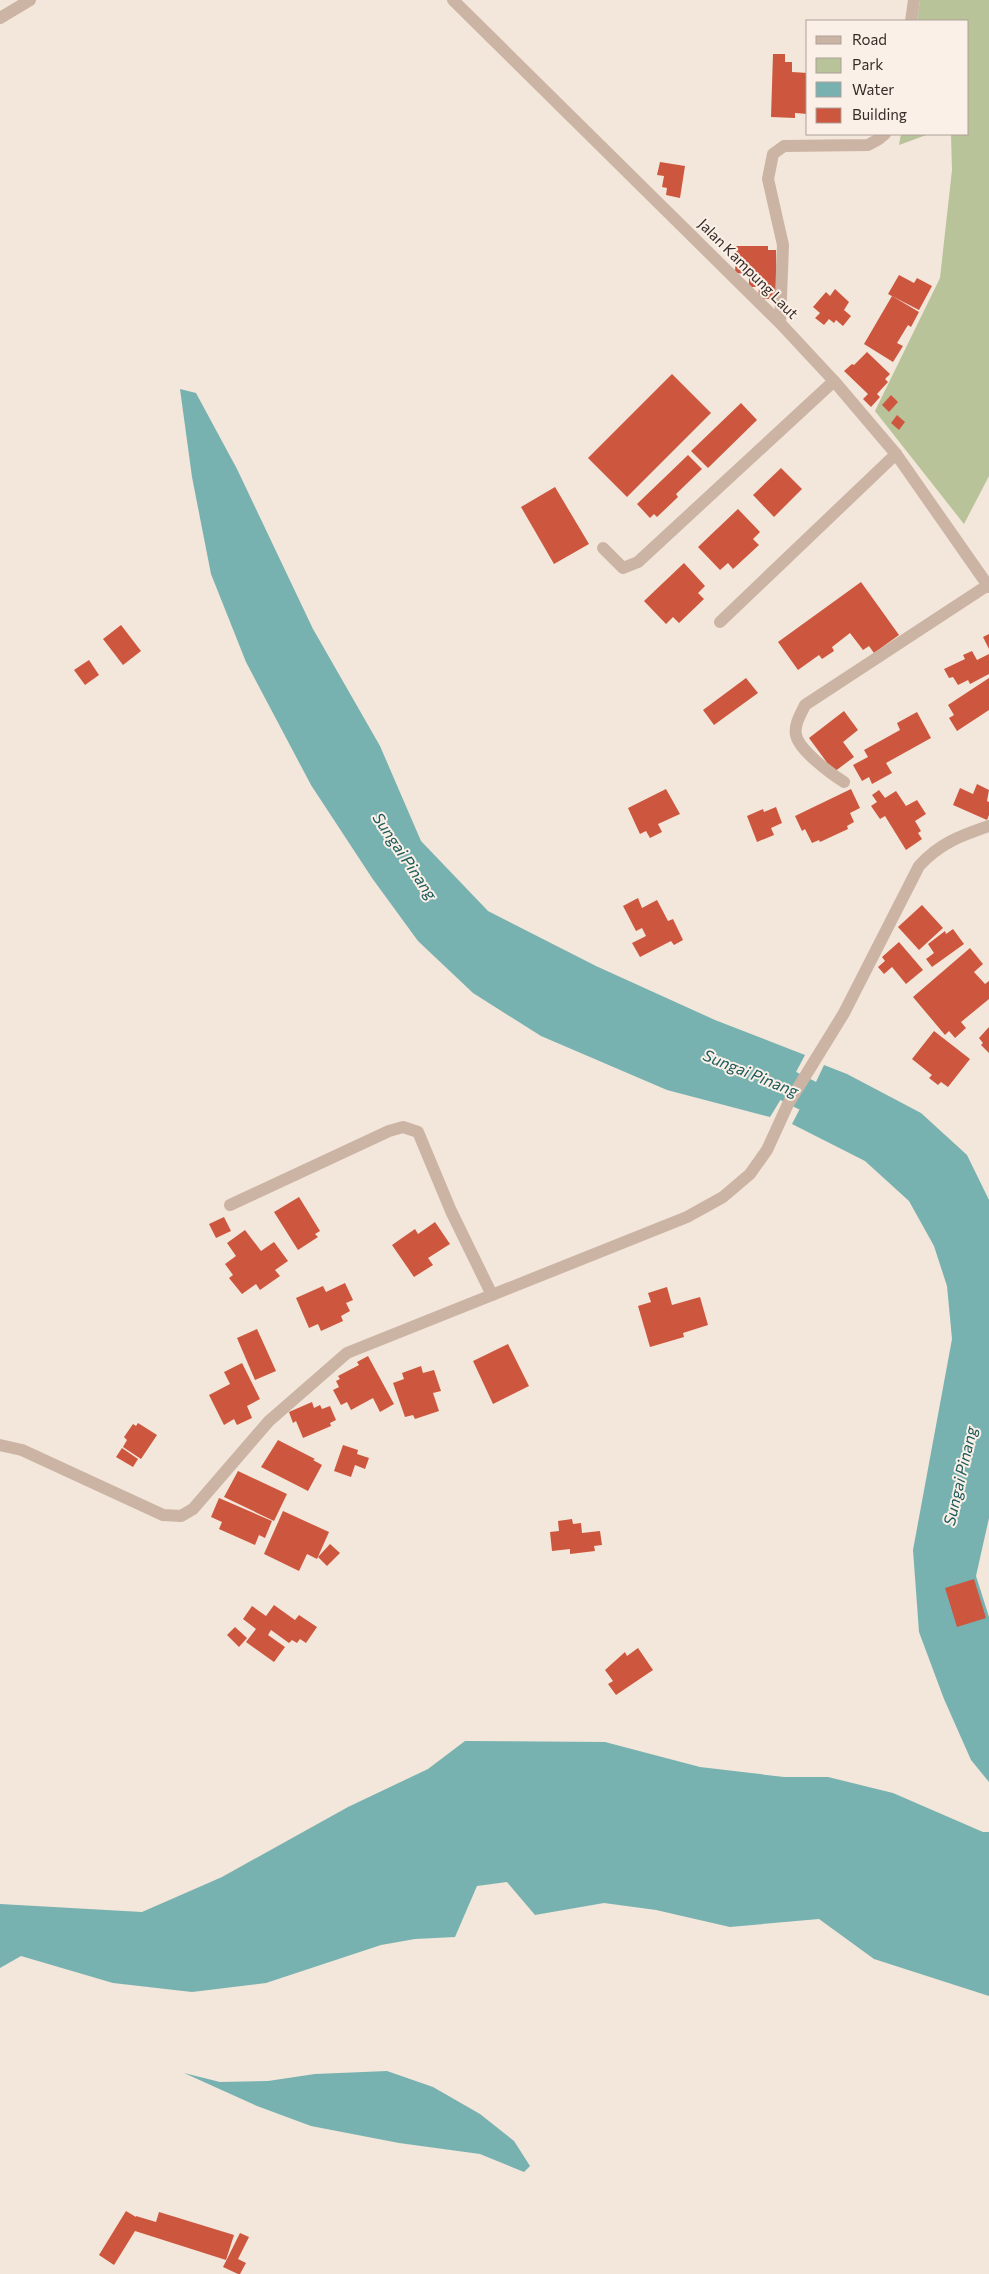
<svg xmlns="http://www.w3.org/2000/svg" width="989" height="2274" viewBox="0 0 989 2274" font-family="Commissioner,sans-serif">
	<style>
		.green { fill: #b8c399 }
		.water { fill: #77b2b1 }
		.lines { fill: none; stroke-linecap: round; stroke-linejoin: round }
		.river { stroke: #77b2b1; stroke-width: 32 }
		.building { fill: #cd573e }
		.minor { stroke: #ccb4a5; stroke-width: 12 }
		.labels { text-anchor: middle; stroke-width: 4; stroke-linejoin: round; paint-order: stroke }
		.street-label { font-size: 15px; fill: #372b27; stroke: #fbf0e7 }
		.water-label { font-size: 16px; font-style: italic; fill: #1a5b5b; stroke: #fbf0e7 }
	</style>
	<rect width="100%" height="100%" fill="#f3e6da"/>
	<g class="green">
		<path d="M920,0H989V476L964,524L875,411L940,278L952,170L951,134H968V21H917Z"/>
		<path d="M901,134H929L899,145Z"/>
	</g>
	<g class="water">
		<path d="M180,389L196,393L237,469L313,629L380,746L421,841L488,911L596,966L715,1020L805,1055L796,1072L816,1082L824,1065L847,1074L921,1113L967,1155L989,1200V1518L976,1576L989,1617V1782L971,1760L944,1699L919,1632L913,1550L952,1339L947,1286L934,1246L909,1201L865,1161L792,1124L807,1095L789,1086L770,1117L667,1090L541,1036L473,993L418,941L372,878L311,785L246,662L211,574L192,477Z"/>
		<path d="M465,1741L605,1742L700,1767L784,1777H828L893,1793L983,1832H989V1996L874,1959L819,1919L730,1927L656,1910L604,1903L535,1915L507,1882L477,1886L455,1937L415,1939L381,1945L266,1983L192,1992L113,1983L21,1956L0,1968V1904L142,1912L222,1877L348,1807L428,1769Z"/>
		<path d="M387,2071L433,2087L480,2114L514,2141L530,2166L524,2172L480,2154L399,2143L311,2126L257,2106L184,2073L220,2082L268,2081L315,2074Z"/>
	</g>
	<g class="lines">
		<path class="river" d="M748,1070L774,1079L846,1115"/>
	</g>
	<g class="building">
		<path d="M773,54H785V62H792V72L808,73V114L795,113V118L771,117Z"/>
		<path d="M660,162L685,166L680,198L666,195L667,188L662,187L664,176L657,175Z"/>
		<path d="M736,246H768V250H776L777,299H758L759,287H749V274L735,273Z"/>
		<path d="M899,275L914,283L917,278L932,286L919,310L888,294Z"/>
		<path d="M835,289L849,302L844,310L851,316L843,326L836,320L834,323L829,319L824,325L815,318L820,313L813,307L826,292L830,296Z"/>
		<path d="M892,296L919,312L911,327L908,325L897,343L903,346L893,362L864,344Z"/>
		<path d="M867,352L890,374L885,379L888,382L877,394L880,397L871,407L863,399L868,394L844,371L852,364L854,365Z"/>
		<path d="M672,374L711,413L627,497L588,458Z"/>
		<path d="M891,395L898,402L889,412L882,405Z"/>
		<path d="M741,403L757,420L708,468L691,451Z"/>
		<path d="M897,415L905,422L899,430L891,423Z"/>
		<path d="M688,455L702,469L676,494L678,497L657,517L654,514L650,518L637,504Z"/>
		<path d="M781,468L802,489L774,517L753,495Z"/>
		<path d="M555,487L589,544L554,564L521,507Z"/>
		<path d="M738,509L760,532L753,539L759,545L733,569L728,563L720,570L698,547Z"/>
		<path d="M684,563L705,586L698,593L704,599L679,623L673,617L666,624L644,601Z"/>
		<path d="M861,582L899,635L874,653L869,646L863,650L850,633L832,647L834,651L822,659L819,655L798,670L778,642Z"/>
		<path d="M121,625L141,651L123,665L103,639Z"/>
		<path d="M989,634V649L983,637Z"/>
		<path d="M972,651L977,660L989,654V674L970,684L968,680L958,685L953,677L949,678L944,669L965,659L963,655Z"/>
		<path d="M89,660L99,675L85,685L74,670Z"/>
		<path d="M746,678L758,693L714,725L703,710Z"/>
		<path d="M989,678V710L957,731L949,718L954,715L948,705Z"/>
		<path d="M844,711L858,730L843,742L854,757L834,772L809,738Z"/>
		<path d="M917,712L931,738L886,763L892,773L872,784L869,777L862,781L853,765L868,757L864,750L900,730L897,723Z"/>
		<path d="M977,784L989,790L987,801L989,802V815L987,820L953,805L960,788L973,794Z"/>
		<path d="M666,789L680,814L658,824L662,832L650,838L646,831L640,834L628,808Z"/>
		<path d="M851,789L860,808L850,813L854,822L847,826L848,829L820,842L819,840L812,843L805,829L802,831L795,816Z"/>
		<path d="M879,790L885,798L896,791L906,806L917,800L926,814L915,821L921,831L918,833L922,839L906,850L885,816L880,819L871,806L877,802L872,795Z"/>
		<path d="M776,807L782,823L771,828L774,835L757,842L747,816L763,809L764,812Z"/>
		<path d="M638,898L642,908L657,900L668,921L673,919L683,940L674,945L671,941L640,957L632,943L646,936L642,928L636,931L623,906Z"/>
		<path d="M922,905L943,928L919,950L898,927Z"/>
		<path d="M953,929L964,944L932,967L926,959L934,953L928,944L945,931L946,934Z"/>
		<path d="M899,942L923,970L906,984L892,967L884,974L878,967L885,961L882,957Z"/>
		<path d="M970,948L983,964L974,972L985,984L989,981V999L961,1022L966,1028L955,1038L949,1031L945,1035L913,997Z"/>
		<path d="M989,1027V1053L981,1045L983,1043L979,1038Z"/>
		<path d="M934,1031L970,1059L948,1087L941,1082L938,1085L929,1078L932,1075L912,1059Z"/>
		<path d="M299,1197L320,1231L315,1234L318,1237L298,1250L274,1212Z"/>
		<path d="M224,1217L231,1231L216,1238L209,1224Z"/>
		<path d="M435,1222L450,1244L428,1258L433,1265L414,1277L392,1245L415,1229L418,1234Z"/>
		<path d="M245,1230L261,1251L274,1242L288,1261L275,1270L280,1276L260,1290L256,1284L242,1294L229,1278L233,1275L225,1264L236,1256L227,1243Z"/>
		<path d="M345,1283L353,1300L346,1303L350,1311L341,1316L343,1321L321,1331L318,1324L309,1328L296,1298L323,1286L326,1292Z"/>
		<path d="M667,1287L672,1305L700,1297L708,1325L683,1333L684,1337L650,1347L638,1306L651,1302L648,1293Z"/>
		<path d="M257,1329L276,1371L255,1380L237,1338Z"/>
		<path d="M508,1344L529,1386L493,1404L473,1361Z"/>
		<path d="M368,1356L394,1404L380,1412L373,1398L351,1410L347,1402L341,1405L333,1390L339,1387L336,1381L340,1379L338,1376L359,1365L357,1362Z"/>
		<path d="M242,1363L260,1399L247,1406L252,1418L237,1425L234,1419L224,1425L209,1395L230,1384L224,1372Z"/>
		<path d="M421,1366L423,1373L434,1370L441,1391L433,1393L439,1411L415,1419L413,1415L405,1417L393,1383L404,1379L402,1373Z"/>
		<path d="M312,1402L314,1408L320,1405L322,1409L330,1406L336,1420L330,1423L331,1426L303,1438L296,1421L293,1423L289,1412Z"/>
		<path d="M138,1423L157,1435L141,1459L123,1447L127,1440L124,1437L133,1424L136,1426Z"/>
		<path d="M278,1440L315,1459L313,1460L322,1465L308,1491L261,1467Z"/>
		<path d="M343,1445L358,1450L357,1454L369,1458L365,1469L355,1465L351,1477L334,1471Z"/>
		<path d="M122,1448L138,1459L133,1467L116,1457Z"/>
		<path d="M238,1471L287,1494L274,1521L224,1497Z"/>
		<path d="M219,1498L272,1521L265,1538L259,1535L255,1545L219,1529L222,1522L211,1517Z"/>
		<path d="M283,1511L329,1532L317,1559L307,1554L299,1571L264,1554Z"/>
		<path d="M572,1519L573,1524L581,1523L582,1533L600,1531L602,1545L594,1546L595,1551L570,1554V1549L552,1551L550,1532L559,1531L558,1521Z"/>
		<path d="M330,1544L340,1553L327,1566L318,1557Z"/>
		<path d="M974,1579L986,1618L957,1627L945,1588Z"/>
		<path d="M274,1605L295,1620L299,1615L317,1627L306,1643L300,1639L297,1643L292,1640L289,1643L271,1630L268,1635L285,1647L274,1662L246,1642L256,1629L243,1619L252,1606L266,1616Z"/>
		<path d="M235,1627L247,1638L239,1647L227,1635Z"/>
		<path d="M638,1648L653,1670L616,1695L608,1684L613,1681L605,1670L625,1652L627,1656Z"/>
		<path d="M126,2211L136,2217V2216L156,2222L159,2212L234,2235L226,2260L135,2231L114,2265L99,2255Z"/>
		<path d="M240,2233L249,2237L238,2259L246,2263L240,2274H238L223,2267Z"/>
	</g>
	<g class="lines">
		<g class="minor">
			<path d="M453,0L780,323L834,381L896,454L989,587"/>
			<path d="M0,18L30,0"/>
			<path d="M911,21L914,0"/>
			<path d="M780,323L783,245L768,179L773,154L784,146L868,145L879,139L885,134"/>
			<path d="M603,548L623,568L638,562L834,381"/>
			<path d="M720,622L896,454"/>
			<path d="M844,782C831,774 799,750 796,735C794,724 801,714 805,705L988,585"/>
			<path d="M230,1205L389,1131L403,1127L418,1132L451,1211L492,1295"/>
			<path d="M0,1445L22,1450L163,1515L181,1516L193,1509L269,1421L347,1353L687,1217L723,1197L750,1174L767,1150L788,1104L844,1013L919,866C940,843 960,836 989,826"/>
		</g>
	</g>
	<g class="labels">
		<g class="street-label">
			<text transform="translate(748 269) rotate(45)" y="5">Jalan Kampung Laut</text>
		</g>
		<g class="water-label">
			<text transform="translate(405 856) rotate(56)" y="6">Sungai Pinang</text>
			<text transform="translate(751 1073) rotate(22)" y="6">Sungai Pinang</text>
			<text transform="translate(960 1476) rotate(-77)" y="6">Sungai Pinang</text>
		</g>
	</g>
	<rect x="806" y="20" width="162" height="115" fill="#fbf0e7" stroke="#ada19a"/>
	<rect x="816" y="36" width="25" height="8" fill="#ccb4a5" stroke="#ada19a"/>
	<text x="852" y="45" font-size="15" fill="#372b27">Road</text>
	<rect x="816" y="58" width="25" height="15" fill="#b8c399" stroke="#ada19a"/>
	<text x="852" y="70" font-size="15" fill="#372b27">Park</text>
	<rect x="816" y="82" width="25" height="15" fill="#77b2b1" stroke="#ada19a"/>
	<text x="852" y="95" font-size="15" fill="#372b27">Water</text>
	<rect x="816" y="108" width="25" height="15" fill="#cd573e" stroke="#ada19a"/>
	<text x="852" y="120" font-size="15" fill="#372b27">Building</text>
</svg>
